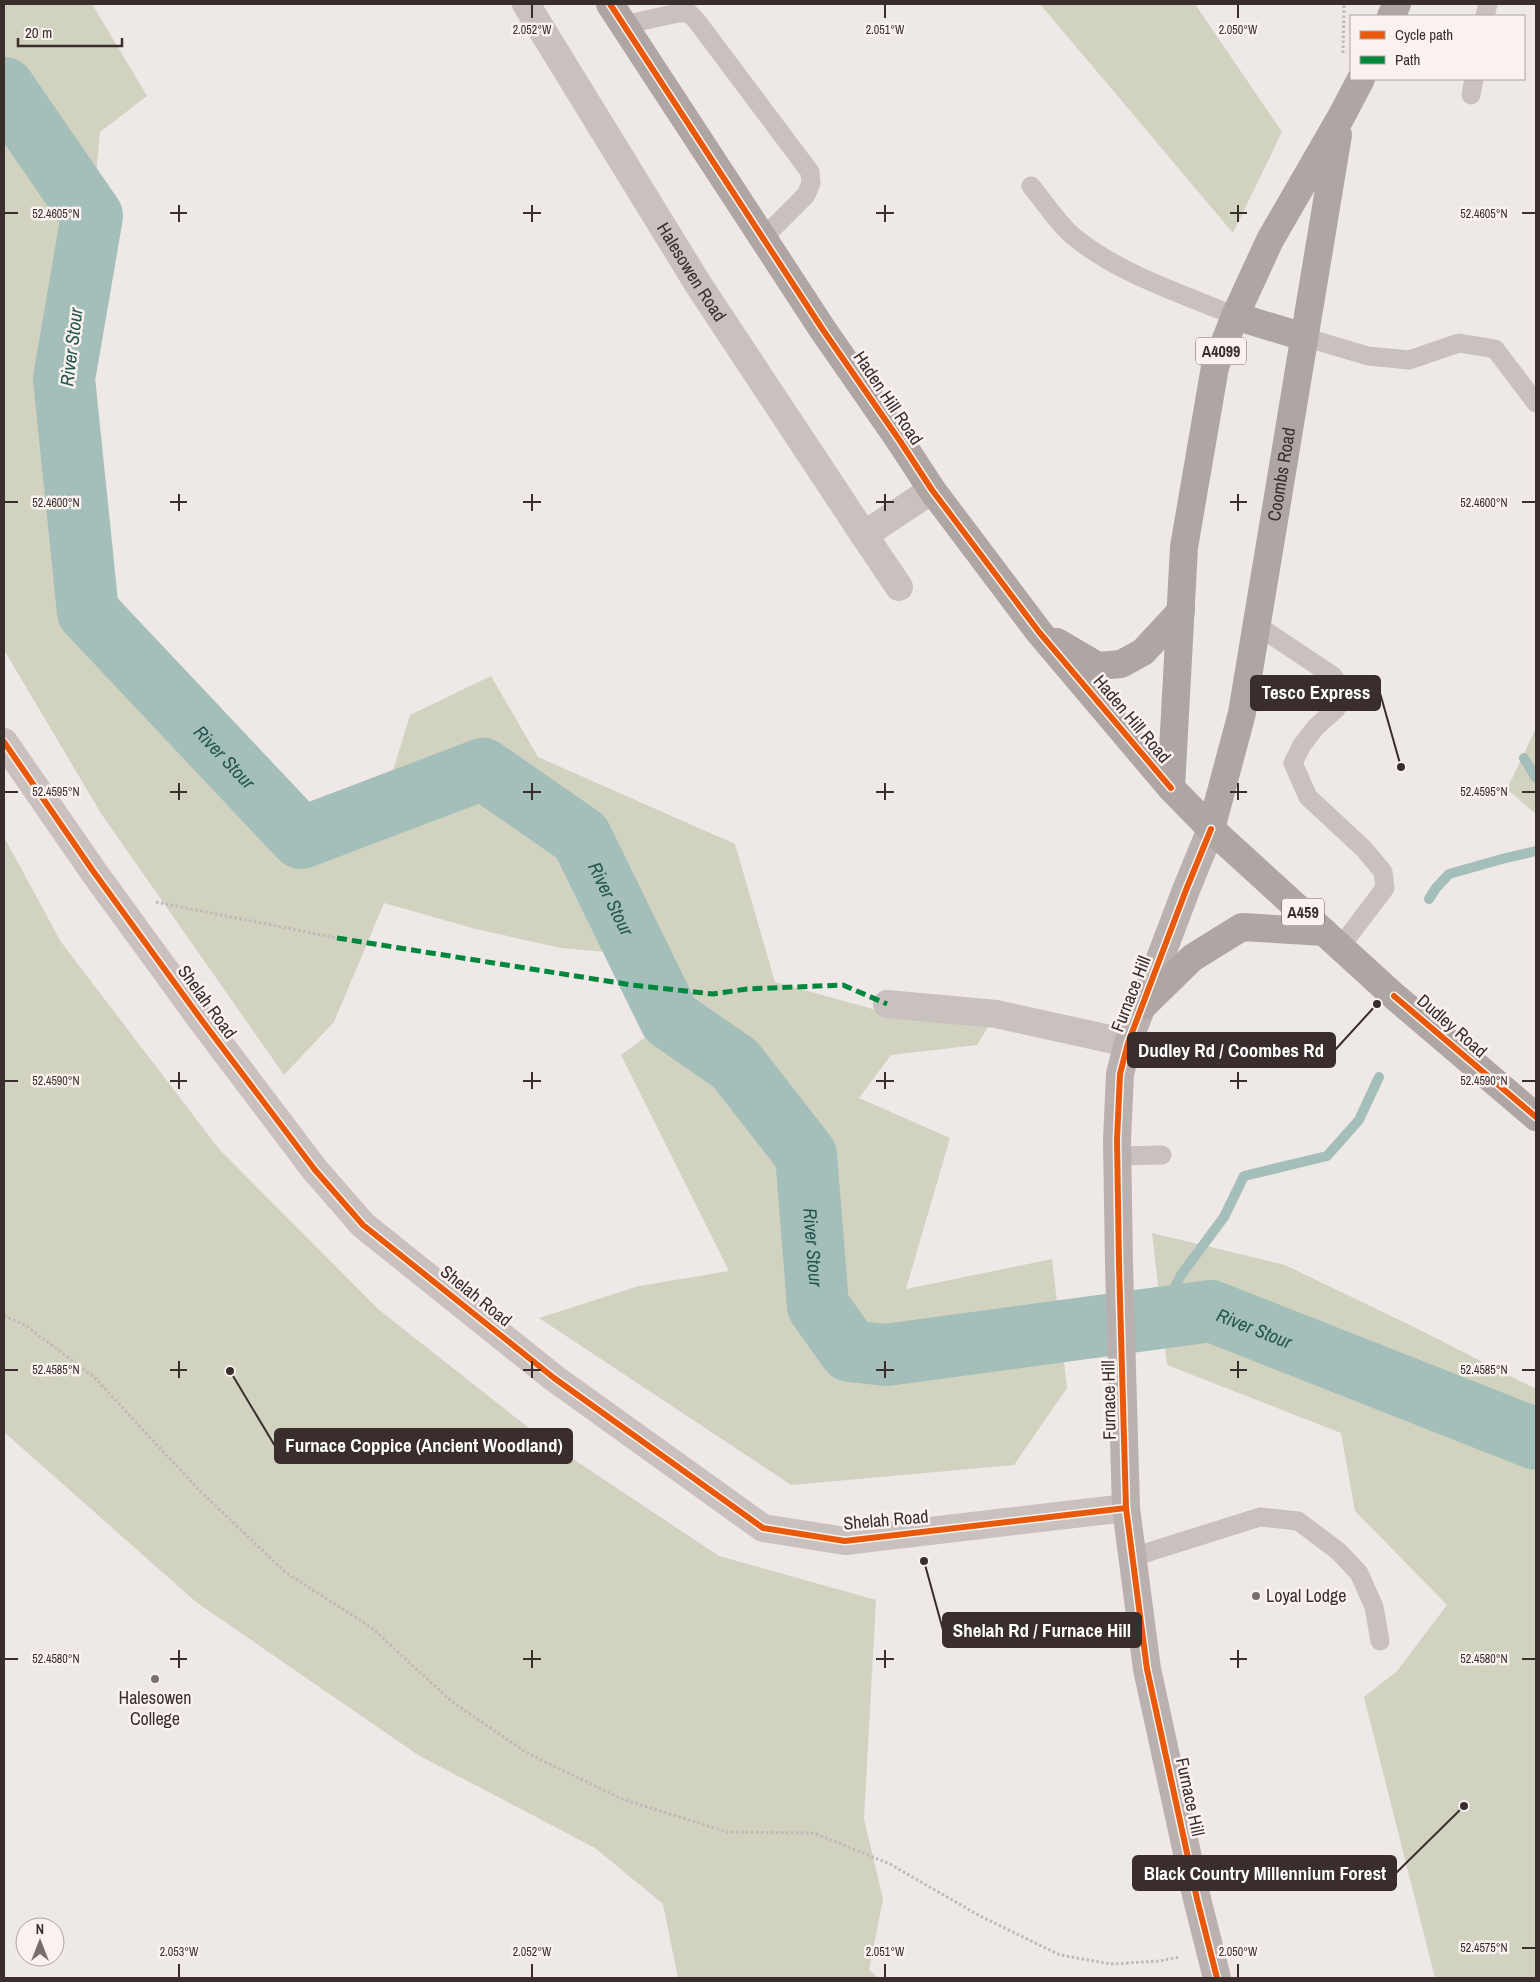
<svg xmlns="http://www.w3.org/2000/svg" width="1540" height="1982" viewBox="0 0 1540 1982" font-family="'Archivo Narrow',sans-serif">
	<style>
		.green { fill: #d2d2c1 }
		.lines { fill: none; stroke-linecap: round; stroke-linejoin: round }
		.stream { stroke: #a4beb9; stroke-width: 10 }
		.river { stroke: #a4beb9; stroke-width: 62 }
		.path { stroke: #c0b9b7; stroke-width: 3; stroke-dasharray: 2.5 2.5; stroke-linecap: butt }
		.lane { stroke: #c8c1be; stroke-width: 19 }
		.street { stroke: #c8c1be; stroke-width: 28 }
		.secondary { stroke: #b8b1af; stroke-width: 28 }
		.primary { stroke: #ada6a3; stroke-width: 28 }
		.quiet { stroke: #00873e; stroke-width: 5; stroke-dasharray: 10 5; stroke-linecap: butt }
		.cycleway-casing { stroke: #f9f2ef; stroke-width: 9 }
		.cycleway { stroke: #e8590c; stroke-width: 6 }
		.ticks { fill: none; stroke: #392e2c; stroke-width: 2 }
		.poi-dot { fill: #786f6d; stroke: #f9f2ef; stroke-width: 2 }
		.labels { text-anchor: middle; stroke-width: 5; stroke-linejoin: round; paint-order: stroke }
		.shield { fill: #f9f2ef; stroke: #736966; stroke-width: 1 }
		.shield-label { font-size: 16px; font-weight: bold; fill: #392e2c }
		.street-label { font-size: 18px; fill: #392e2c; stroke: #f9f2ef }
		.poi-label { font-size: 18px; fill: #392e2c; stroke: #f9f2ef; text-anchor: start }
		.water-label { font-size: 19px; font-style: italic; fill: #255750; stroke: #f9f2ef }
		.ticks-label { font-size: 12px; text-anchor: middle; fill: #392e2c; stroke: #f9f2ef; stroke-width: 5; stroke-linejoin: round; paint-order: stroke }
		.leader { fill: none; stroke: #392e2c; stroke-width: 2 }
		.callout-dot { fill: #392e2c; stroke: #f9f2ef; stroke-width: 2 }
		.callout { fill: #392e2c; stroke: #392e2c; stroke-width: 2 }
		.callout-label { font-size: 19px; text-anchor: middle; font-weight: bold; fill: #fff }
	</style>
	<rect width="100%" height="100%" fill="#eee8e6"/>
	<g class="green">
		<path d="M4,4H92L147,96L100,132L92,216L64,379L88,612L301,838L386,794L410,715L491,676L538,757L735,844L775,982L880,1011L988,1027L977,1045L891,1055L859,1098L950,1138L906,1289L1052,1259L1067,1388L1014,1465L791,1485L539,1318L639,1286L729,1271L621,1055L670,1019L638,955L561,948L476,929L384,903L334,1022L284,1075L102,815L4,650Z"/>
		<path d="M1040,4H1195L1282,132L1233,233Z"/>
		<path d="M1536,728V814L1507,789Z"/>
		<path d="M4,837L61,942L219,1149L378,1309L543,1439L719,1556L876,1600L864,1819L883,1899L869,1970L879,1978H678L663,1904L595,1848L418,1755L196,1602L4,1432Z"/>
		<path d="M1152,1233L1285,1265L1416,1328L1536,1389V1978H1435L1364,1697L1397,1671L1447,1605L1355,1511L1341,1433L1167,1365Z"/>
	</g>
	<g class="lines">
		<g class="stream">
			<path d="M1524,758L1536,778"/>
			<path d="M1429,899L1436,888L1449,874L1502,859L1536,851"/>
			<path d="M1159,1318L1181,1275L1224,1217L1244,1176L1327,1156L1359,1120L1379,1077"/>
		</g>
		<path class="river" id="s1" d="M4,88L92,216L64,379L88,612L301,838L483,769L581,837L670,1019L735,1064L806,1155L818,1306L850,1351L886,1355L1211,1311L1536,1439"/>
		<g class="path">
			<path d="M1343,53L1344,4"/>
			<path d="M156,902L337,938"/>
			<path d="M4,1316L25,1325L94,1377L197,1488L285,1572L372,1628L451,1701L527,1753L622,1799L727,1832L814,1833L890,1864L980,1916L1060,1955L1111,1964L1160,1961L1180,1957"/>
		</g>
		<g class="lane">
			<path d="M1485,16L1488,4"/>
			<path d="M623,25L678,13H689L696,20L810,172L811,183L806,195L763,238"/>
			<path d="M1471,95L1474,79"/>
			<path d="M1031,186C1043,200 1059,225 1073,236C1119,274 1180,293 1235,316"/>
			<path d="M1304,337L1368,356L1409,360L1459,343L1495,349L1536,403"/>
			<path d="M1258,626L1333,676L1344,691L1336,709L1316,727L1302,745L1293,763L1308,797L1364,849L1383,872L1385,888L1341,946"/>
			<path d="M1117,1156L1162,1155"/>
			<path d="M1133,1557L1260,1517L1298,1521L1338,1551L1359,1573L1374,1607L1380,1641"/>
		</g>
		<g class="street">
			<path id="s2" d="M526,4L698,284L864,535L932,490"/>
			<path d="M864,535L899,587"/>
			<path d="M4,742L93,871L203,1022L315,1170L363,1225L554,1378L763,1528L845,1541L1126,1508"/>
			<path d="M887,1004L996,1014L1128,1043"/>
		</g>
		<path class="secondary" d="M1211,829L1186,890L1128,1043L1120,1074L1117,1140L1119,1264L1126,1508L1147,1669L1197,1899L1217,1978"/>
		<g class="primary">
			<path d="M610,4L823,330L900,441L932,490L1039,632L1171,788L1211,829L1394,996L1536,1117"/>
			<path d="M1391,16L1397,4"/>
			<path d="M1235,316L1304,337"/>
			<path d="M1057,642L1098,666L1121,664L1143,652L1181,611"/>
			<path d="M1171,788L1184,547L1215,367L1235,316L1270,240L1341,117L1361,79"/>
			<path id="s3" d="M1211,829L1242,713L1338,135"/>
			<path d="M1144,1005L1192,958L1242,927L1324,932"/>
		</g>
		<path class="quiet" d="M337,938L632,985L713,994L747,989L843,985L887,1004"/>
		<g class="cycleway-casing">
			<g id="cycleway">
				<path d="M610,4L823,330L900,441L932,490L1039,632L1171,788"/>
				<path d="M4,742L93,871L203,1022L315,1170L363,1225L554,1378L763,1528L845,1541L1126,1508"/>
				<path d="M1211,829L1186,890L1128,1043L1120,1074L1117,1140L1119,1264L1126,1508L1147,1669L1197,1899L1217,1978"/>
				<path d="M1394,996L1536,1117"/>
			</g>
		</g>
		<use href="#cycleway" class="cycleway"/>
	</g>
	<path class="ticks" d="M532,5V18M885,5V18M1238,5V18M179,205V222M532,205V222M885,205V222M1238,205V222M5,213H18M170,213H187M523,213H541M876,213H894M1230,213H1247M1522,213H1535M179,494V511M532,494V511M885,494V511M1238,494V511M5,502H18M170,502H187M523,502H541M876,502H894M1230,502H1247M1522,502H1535M179,783V800M532,783V800M885,783V800M1238,783V800M5,792H18M170,792H187M523,792H541M876,792H894M1230,792H1247M1522,792H1535M179,1072V1089M532,1072V1089M885,1072V1089M1238,1072V1089M5,1081H18M170,1081H187M523,1081H541M876,1081H894M1230,1081H1247M1522,1081H1535M179,1361V1378M532,1361V1378M885,1361V1378M1238,1361V1378M5,1370H18M170,1370H187M523,1370H541M876,1370H894M1230,1370H1247M1522,1370H1535M179,1650V1668M532,1650V1668M885,1650V1668M1238,1650V1668M5,1659H18M170,1659H187M523,1659H541M876,1659H894M1230,1659H1247M1522,1659H1535M1522,1948H1535M179,1964V1977M532,1964V1977M885,1964V1977M1238,1964V1977"/>
	<g class="poi-dot">
		<circle cx="1256" cy="1596" r="5"/>
		<circle cx="155" cy="1679" r="5"/>
	</g>
	<g class="labels">
		<g class="shield">
			<rect x="1196" y="337.5" width="50" height="27" rx="4"/>
			<rect x="1282" y="898.5" width="42" height="27" rx="4"/>
		</g>
		<g class="shield-label">
			<text x="1221" y="357">A4099</text>
			<text x="1303" y="918">A459</text>
		</g>
		<g class="street-label">
			<text dy="6" stroke="none"><textPath href="#s2" startOffset="315">Halesowen Road</textPath></text>
			<text transform="translate(888 398) rotate(56)" y="6">Haden Hill Road</text>
			<text dy="6" stroke="none"><textPath href="#s3" startOffset="362">Coombs Road</textPath></text>
			<text transform="translate(1132 719) rotate(50)" y="6">Haden Hill Road</text>
			<text transform="translate(1131 994) rotate(-69)" y="6">Furnace Hill</text>
			<text transform="translate(207 1002) rotate(54)" y="6">Shelah Road</text>
			<text transform="translate(1452 1026) rotate(41)" y="6">Dudley Road</text>
			<text transform="translate(476 1296) rotate(39)" y="6">Shelah Road</text>
			<text transform="translate(1109 1400) rotate(-91)" y="6">Furnace Hill</text>
			<text transform="translate(886 1520) rotate(-5)" y="6">Shelah Road</text>
			<text transform="translate(1190 1797) rotate(78)" y="6">Furnace Hill</text>
		</g>
		<g class="poi-label">
			<text x="1266" y="1602">Loyal Lodge</text>
			<text x="155" y="1704" text-anchor="middle">Halesowen<tspan x="155" dy="21">College</tspan></text>
		</g>
		<g class="water-label">
			<text transform="translate(71 347) rotate(-83)" y="7">River Stour</text>
			<text dy="7" stroke="none"><textPath href="#s1" startOffset="754">River Stour</textPath></text>
			<text dy="7" stroke="none"><textPath href="#s1" startOffset="1248">River Stour</textPath></text>
			<text dy="7" stroke="none"><textPath href="#s1" startOffset="1669">River Stour</textPath></text>
			<text dy="7" stroke="none"><textPath href="#s1" startOffset="2194">River Stour</textPath></text>
		</g>
	</g>
	<g class="ticks-label">
		<text x="532" y="34">2.052°W</text>
		<text x="885" y="34">2.051°W</text>
		<text x="1238" y="34">2.050°W</text>
		<text x="56" y="218">52.4605°N</text>
		<text x="1484" y="218">52.4605°N</text>
		<text x="56" y="507">52.4600°N</text>
		<text x="1484" y="507">52.4600°N</text>
		<text x="56" y="796">52.4595°N</text>
		<text x="1484" y="796">52.4595°N</text>
		<text x="56" y="1085">52.4590°N</text>
		<text x="1484" y="1085">52.4590°N</text>
		<text x="56" y="1374">52.4585°N</text>
		<text x="1484" y="1374">52.4585°N</text>
		<text x="56" y="1663">52.4580°N</text>
		<text x="1484" y="1663">52.4580°N</text>
		<text x="1484" y="1952">52.4575°N</text>
		<text x="179" y="1956">2.053°W</text>
		<text x="532" y="1956">2.052°W</text>
		<text x="885" y="1956">2.051°W</text>
		<text x="1238" y="1956">2.050°W</text>
	</g>
	<path class="leader" d="M1401 767L1380 693M1377 1004L1335 1050M230 1371L275 1446M924 1561L943 1630M1464 1806L1396 1873"/>
	<g class="callout-dot">
		<circle cx="1401" cy="767" r="5"/>
		<circle cx="1377" cy="1004" r="5"/>
		<circle cx="230" cy="1371" r="5"/>
		<circle cx="924" cy="1561" r="5"/>
		<circle cx="1464" cy="1806" r="5"/>
	</g>
	<g class="callout">
		<rect x="1251" y="676" width="129" height="34" rx="5"/>
		<rect x="1128" y="1033" width="207" height="34" rx="5"/>
		<rect x="275" y="1429" width="297" height="34" rx="5"/>
		<rect x="943" y="1613" width="198" height="34" rx="5"/>
		<rect x="1133" y="1856" width="263" height="34" rx="5"/>
	</g>
	<g class="callout-label">
		<text x="1316" y="699">Tesco Express</text>
		<text x="1231" y="1057">Dudley Rd / Coombes Rd</text>
		<text x="424" y="1452">Furnace Coppice (Ancient Woodland)</text>
		<text x="1042" y="1637">Shelah Rd / Furnace Hill</text>
		<text x="1265" y="1880">Black Country Millennium Forest</text>
	</g>
	<rect width="1540" height="1982" fill="none" stroke="#392e2c" stroke-width="10"/>
	<rect x="1350" y="15" width="175" height="65" fill="#f9f2ef" stroke="#aca4a1"/>
	<rect x="1360" y="31" width="25" height="8" fill="#e8590c" stroke="#aca4a1"/>
	<text x="1395" y="40" font-size="15" fill="#392e2c">Cycle path</text>
	<rect x="1360" y="56" width="25" height="8" fill="#00873e" stroke="#aca4a1"/>
	<text x="1395" y="65" font-size="15" fill="#392e2c">Path</text>
	<g transform="translate(40 1942)"><circle r="24" fill="#f9f2ef" stroke="#aca4a1"/>
	<path d="M0-4L9 19L0 12L-9 19Z" fill="#786f6d"/>
	<text y="-8" font-size="14" font-weight="bold" text-anchor="middle" fill="#392e2c">N</text>
	</g>
	<path d="M18 38v8h104v-8" fill="none" stroke="#392e2c" stroke-width="2.5"/>
	<text x="25" y="38" font-size="15" fill="#392e2c" stroke="#f9f2ef" stroke-width="4" paint-order="stroke">20 m</text>
</svg>
